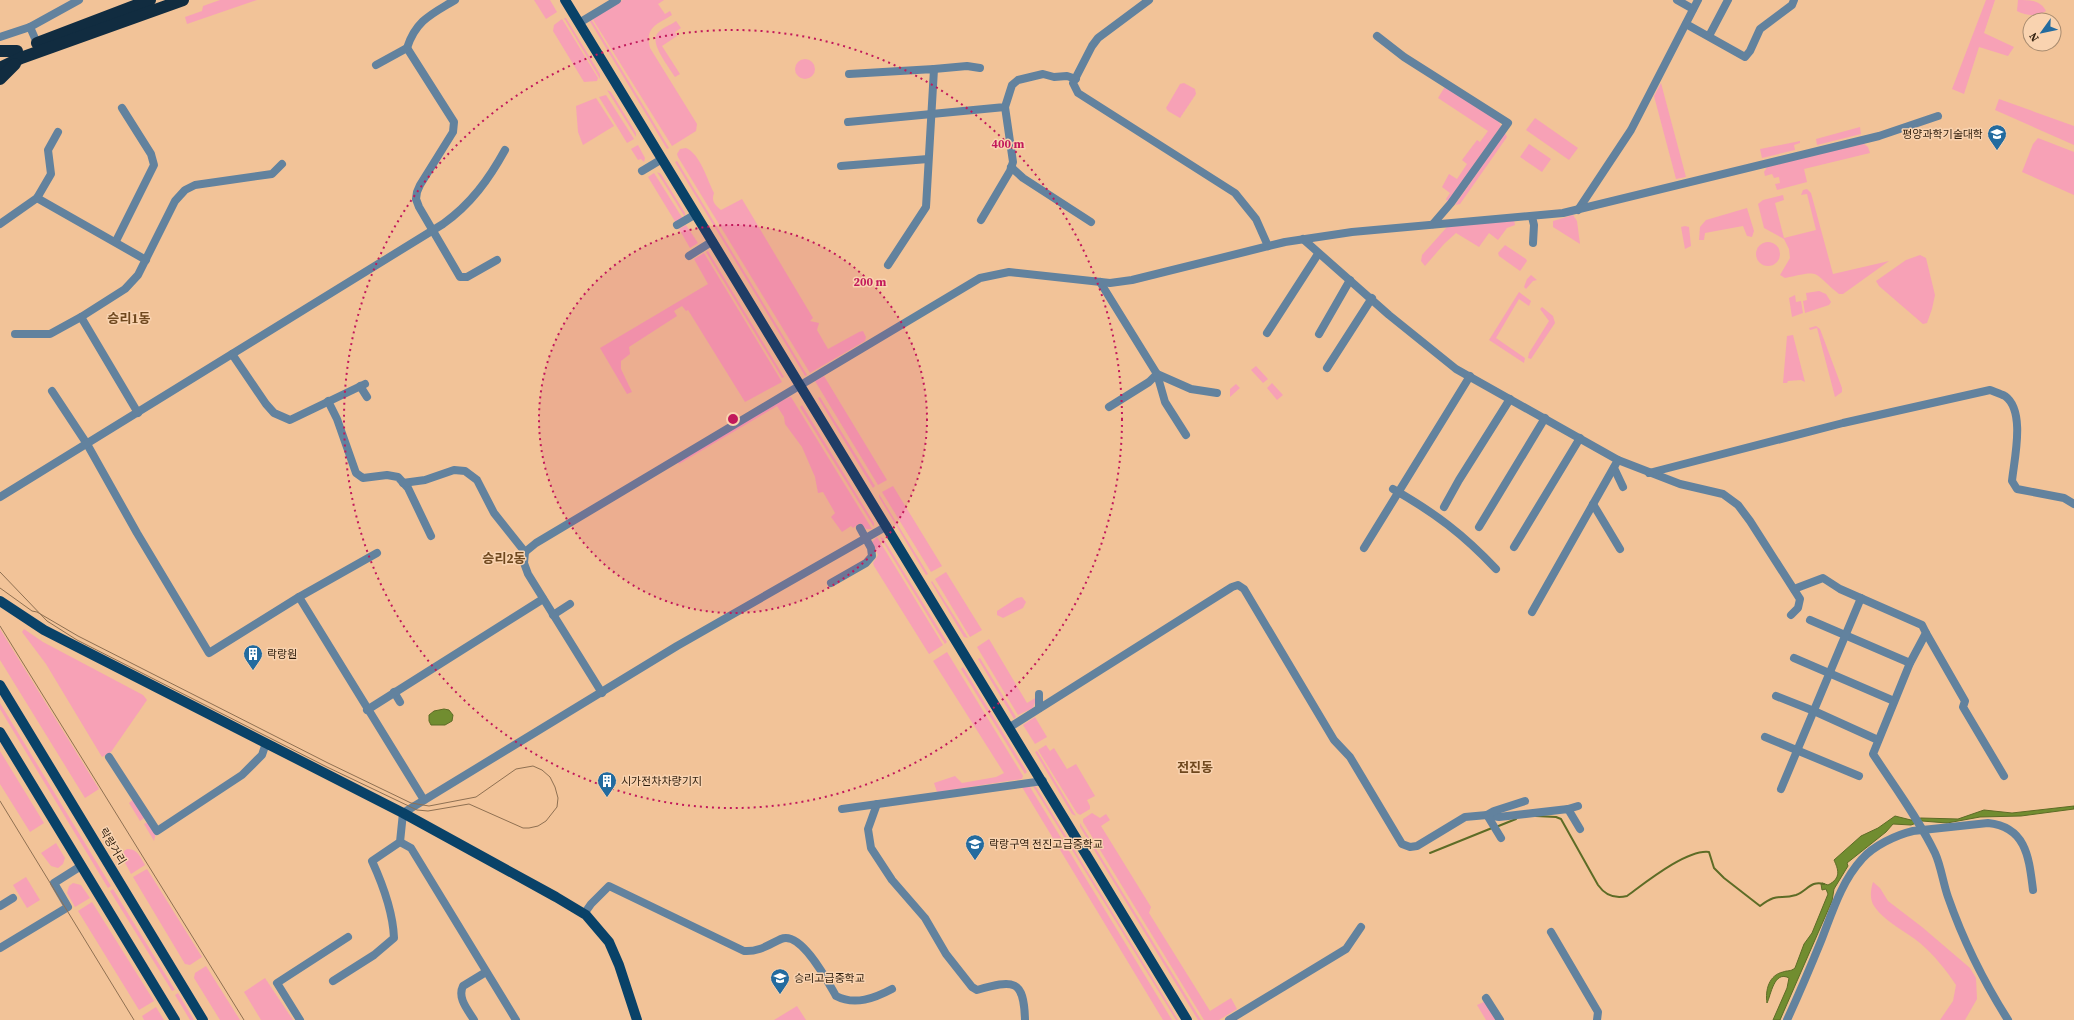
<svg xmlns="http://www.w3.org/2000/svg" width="2074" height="1020" viewBox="0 0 2074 1020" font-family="'Source Serif 4','Noto Sans KR',serif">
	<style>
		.green { fill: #f7a1b6 }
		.water { fill: #718d30; stroke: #5d6c26 }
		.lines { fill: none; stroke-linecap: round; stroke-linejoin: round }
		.stream { stroke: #5d6c26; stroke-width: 2 }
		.minor { stroke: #62829e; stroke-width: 8 }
		.major { stroke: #094268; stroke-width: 10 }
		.highway { stroke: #112c40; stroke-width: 12 }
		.tram { stroke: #8f7052; stroke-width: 1 }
		.ring { fill: none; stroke: #c2185b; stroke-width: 2; stroke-dasharray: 2 4 }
		.labels { text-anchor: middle; stroke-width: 3; stroke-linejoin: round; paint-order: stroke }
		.poi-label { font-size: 11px; fill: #2f1e0d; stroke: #f9d3b0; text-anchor: start }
		.street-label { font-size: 11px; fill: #2f1e0d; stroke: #f9d3b0 }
		.quarter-label { font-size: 13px; font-weight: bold; fill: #6f481e; stroke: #f9d3b0 }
		.centre { fill: #c2185b; stroke: #f9d3b0; stroke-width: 2 }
		.ring-label { font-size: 12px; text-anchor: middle; font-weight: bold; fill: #c2185b; stroke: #f9d3b0; stroke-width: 3; stroke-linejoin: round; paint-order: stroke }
	</style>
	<rect width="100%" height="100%" fill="#f2c398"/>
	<g class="green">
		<path d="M220,0H257L187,24L185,17L202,11L203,6Z"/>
		<path d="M534,0H550L557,12L546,19Z"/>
		<path d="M623,0H664L658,4L665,14L670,11L672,15C656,25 645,27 650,48L697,124L696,131L672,146L592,18Z"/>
		<path d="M1986,0H1995L1984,33L2014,47L2008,56L1979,47L1964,94L1952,89Z"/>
		<path d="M2018,0C2030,0 2040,0 2046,11C2038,17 2026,16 2017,11Z"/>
		<path d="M564,18H566L600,74V79Z"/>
		<path d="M562,19L598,78L597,81L584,82L553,31L554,25Z"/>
		<path d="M591,19L669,148L667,149L589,20Z"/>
		<path d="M676,21L681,28L675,32L677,36L662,46L680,74L675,77C669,67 650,44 657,34C661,28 671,25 676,21Z"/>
		<circle cx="805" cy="69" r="10"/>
		<path d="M1184,83L1195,89L1196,94L1180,118L1168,111L1166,108L1180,84Z"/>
		<path d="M1661,83L1686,177L1676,179L1654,96Z"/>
		<path d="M1446,85L1498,120L1501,126L1448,202L1446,199L1450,193L1442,187L1449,174L1457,179L1467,164L1462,160L1477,140L1480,142L1488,131L1438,98Z"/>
		<path d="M607,90L611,92L636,133V137Z"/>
		<path d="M606,95L634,139L627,143L599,97Z"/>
		<path d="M596,98L614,126L583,145L578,132L576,106Z"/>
		<path d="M1999,99L2074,126V145L1995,110Z"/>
		<path d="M1535,118L1578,148L1569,160L1526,130Z"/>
		<path d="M1860,127L1861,134L1817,145L1816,139Z"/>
		<path d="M1505,133L1507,137L1460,204L1455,205Z"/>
		<path d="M2038,138L2074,152V195L2022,172L2033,144Z"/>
		<path d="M1800,141V143L1794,145L1795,150L1762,158L1760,149Z"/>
		<path d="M1863,143L1868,147L1870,153L1804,169L1807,182L1777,190L1775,184L1780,183L1779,177L1774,178L1772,174L1765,176L1764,172L1767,167Z"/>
		<path d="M1529,144L1551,159L1542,172L1520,157Z"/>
		<path d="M638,145L645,158L644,162L641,159L638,160L631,149Z"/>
		<path d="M686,148C700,154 707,179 714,193C711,201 715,205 721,210L742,199L813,318L810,321L819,323L817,330L828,349L859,332L863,331L866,337L865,341L810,373L678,157L677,154L680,149Z"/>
		<path d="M677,161L807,375L805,376L675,162Z"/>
		<path d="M657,172L661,174L685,213V217Z"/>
		<path d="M654,173L683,219L676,223L648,177Z"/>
		<path d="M1807,189L1811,193L1833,274L1889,261L1843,294H1839C1811,271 1822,270 1785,278L1780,275L1790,258L1789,249L1784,239L1764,228L1758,204L1763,200L1783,195L1784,200L1775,203L1784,238L1816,230L1807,194L1801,195L1803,190Z"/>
		<path d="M1747,208L1754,231L1752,237L1747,236L1743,226L1705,233L1704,240H1699L1700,227L1706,220Z"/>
		<path d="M1573,215L1577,221L1580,244L1553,227V221Z"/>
		<path d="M1514,220L1515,225L1507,228L1498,240L1489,233L1479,247L1456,233L1444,244L1425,266L1421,261L1422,255L1447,227Z"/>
		<path d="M686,225L698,243L690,248L679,229Z"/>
		<path d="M1685,226L1689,227L1691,246L1685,249L1681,227Z"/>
		<circle cx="1768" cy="254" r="12"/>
		<path d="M1505,245L1526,259L1527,261L1520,271L1499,256L1498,253Z"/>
		<path d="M708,251L784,377L782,378L706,252Z"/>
		<path d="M704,253L782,382L745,402L688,310L686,311L682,306L674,311L677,316L629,347L630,354L621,361V369L632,392L627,394L600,348L708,284L694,259Z"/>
		<path d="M1920,255L1926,258L1935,295L1932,309L1927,323L1923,324L1879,286L1876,281L1906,260Z"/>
		<path d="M1531,275L1537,280L1533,281L1526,289L1524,287L1527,279Z"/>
		<path d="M1819,291L1826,294L1831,302L1829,305L1805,313L1803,301L1807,300L1806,293Z"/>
		<path d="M1519,292L1531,301L1529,306L1519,299L1496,338L1525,358L1524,363L1489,340Z"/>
		<path d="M1795,295L1796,302L1801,301L1803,313L1792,317L1789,298Z"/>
		<path d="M1542,307L1553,316L1555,323L1531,359L1528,358L1529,353L1549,321L1540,309Z"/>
		<path d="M1816,326L1820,329L1842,388V392L1835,397L1817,328L1810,330L1809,328Z"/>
		<path d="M1793,335L1805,382L1801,380L1788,381L1787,383H1783L1787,336Z"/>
		<path d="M1256,366L1268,379L1263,383L1251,370Z"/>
		<path d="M824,376L887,480L878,485L815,381Z"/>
		<path d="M1272,383L1283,395L1277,400L1267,388Z"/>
		<path d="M1236,384L1240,388L1230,397V389Z"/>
		<path d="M790,397H791L872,529H866L860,523L853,528L851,526L842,532L831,517L835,513L823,492L818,493L815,477L802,447L785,424L784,417L777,406L679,464L677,461L776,403Z"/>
		<path d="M820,397L875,486L873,488L818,398Z"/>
		<path d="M802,405L874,523V527L800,407Z"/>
		<path d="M893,486L942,566L931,572L882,492Z"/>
		<path d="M879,494L928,574L926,575L879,497Z"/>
		<path d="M877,537L943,645L929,654L874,566L873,563L878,555L872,542Z"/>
		<path d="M880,537L883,538L947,642L945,644Z"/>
		<path d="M946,572L982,630L970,637L935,579Z"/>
		<path d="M932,581L968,638L964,637L931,582Z"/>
		<path d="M1022,597L1026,602L1023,608L1003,618L997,615V611L1017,598Z"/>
		<path d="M0,629L99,789L85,798L0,660Z"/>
		<path d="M24,629L43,642L143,695L147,700L111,752L102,757L46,664L22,632Z"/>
		<path d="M989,639L1027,703L1037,697L1033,708L1018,715L977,647Z"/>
		<path d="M947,652L1023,776L1022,779L937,792L934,783L955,776L962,783L996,777L1004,773L933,661Z"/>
		<path d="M980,658L1016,717L1014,719L978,659Z"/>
		<path d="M963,667L1027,772L1025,774L961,669Z"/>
		<path d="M0,703L111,886L108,888L0,709Z"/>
		<path d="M1035,717L1047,737L1035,744L1023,725Z"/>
		<path d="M1046,745L1050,751L1054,748L1067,769L1076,764L1095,796L1087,800L1090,806V809L1080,815L1077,813L1038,750Z"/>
		<path d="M0,751L44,823L30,832L0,784Z"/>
		<path d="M1037,751L1076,816L1072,814L1035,752Z"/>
		<path d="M1033,786L1036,787L1178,1020H1176Z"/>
		<path d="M1022,787H1030L1172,1020H1163Z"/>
		<path d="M134,799L145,817L140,821L129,803Z"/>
		<path d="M1092,813L1100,818L1106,814L1110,820L1101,826L1151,907L1149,913L1210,1011L1231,998L1237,1009L1219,1020H1204L1083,822V819Z"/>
		<path d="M148,822L156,833L154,841L144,824Z"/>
		<path d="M1080,823L1201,1020H1198L1080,827Z"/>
		<path d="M56,843L65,858L63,864L58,868L51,866L41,853Z"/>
		<path d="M127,849C137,848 141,858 145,865L131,874L122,857L124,851Z"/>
		<path d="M147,869L202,957L190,965L185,964L133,877Z"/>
		<path d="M26,877L40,900L27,908L13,885Z"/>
		<path d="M1873,882L1880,888L1888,901L1922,927L1970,968L1976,978L1977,999L1965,1020H1940L1953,1001L1956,985C1946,970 1934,955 1920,943C1905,931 1884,921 1874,906C1869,898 1871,889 1873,882Z"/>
		<path d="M73,883L81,885L90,898L75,907L67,893L69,886Z"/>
		<path d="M113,889L175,990L172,991L110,891Z"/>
		<path d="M92,902L154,1001L139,1010L78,911Z"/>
		<path d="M206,966L240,1020H220L194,978L195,973Z"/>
		<path d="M265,978L293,1020H261L244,992Z"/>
		<path d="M178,993L194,1020H190L175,995Z"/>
		<path d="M1486,1001L1496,1020H1486L1477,1005Z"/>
		<path d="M797,1006L806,1020H774Z"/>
		<path d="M156,1007L164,1020H144L142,1016Z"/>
	</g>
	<g class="water">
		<path d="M444,709L449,710L453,715L452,721L445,725H431L429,721V715L434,711Z"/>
		<path d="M2074,806V809L2021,816L1980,817L1947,823L1922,821L1911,825L1893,824L1886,832L1847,863L1848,866L1834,889L1832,901L1780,1020H1773L1787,988L1789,978C1774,970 1771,995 1767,1003C1765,990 1769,975 1783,972C1788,970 1790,972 1795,968L1804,944L1812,933L1828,894L1826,889L1822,890L1821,884L1822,883L1828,885C1842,878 1838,869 1834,860L1861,836L1878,828L1895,816L1911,820L1921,818L1958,819L1984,810L2012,813Z"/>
	</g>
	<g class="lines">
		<g class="stream">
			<path d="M1536,816L1556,817L1561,819L1598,885C1605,895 1615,899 1627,896C1645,883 1687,849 1709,852L1714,868L1724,878L1760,906C1778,892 1779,900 1796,895C1807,891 1811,880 1824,884"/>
			<path d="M1496,827L1516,819"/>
			<path d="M1430,853L1492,828"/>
		</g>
		<g class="minor">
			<path d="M1149,0L1098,38L1092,46L1073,83L1078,93L1235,193L1256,219L1268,246"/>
			<path d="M1677,0L1693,9"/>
			<path d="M579,23L617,0"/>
			<path d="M1686,24L1745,57L1750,51L1760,29L1792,5L1794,0"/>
			<path d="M30,27L37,43"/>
			<path d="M1377,36L1404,57L1508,123L1451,203L1433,224"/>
			<path d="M1709,36L1728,0"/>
			<path d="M0,37L30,27L79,0"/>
			<path d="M407,48L454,122L453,132L420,185L417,192L416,199L419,207L460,277H467L497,260"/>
			<path d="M376,65L407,48C416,20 432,14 455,0"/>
			<path d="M934,69L967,66L980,68"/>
			<path d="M849,74L934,69L926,207L888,265"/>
			<path d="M848,122L1005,107L1012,85L1018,80L1043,74L1054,77L1067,76L1076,79"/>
			<path d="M841,166L928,159"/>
			<path d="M1011,167L1023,178L1091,222"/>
			<path d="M642,171L662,159"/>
			<path d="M37,198L146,260"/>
			<path d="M1578,210L1631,130L1698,0"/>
			<path d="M1532,217L1534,225L1533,243"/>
			<path d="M981,220L1010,171L1013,162L1005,107"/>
			<path d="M0,224L37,198L51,174L48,150L58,132"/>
			<path d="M677,225L696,214"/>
			<path d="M1303,239L1389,315L1456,369L1618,460L1680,484L1723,494L1738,505L1750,521L1800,599L1798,608L1791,615"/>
			<path d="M116,241L154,165L151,154L122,108"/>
			<path d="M689,256L713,241"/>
			<path d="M1100,282L1157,374L1149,382L1109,407"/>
			<path d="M81,317L125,289L138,275L175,201L185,190L195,185L272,174L282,164"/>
			<path d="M1267,333L1318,254"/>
			<path d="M15,334H50L81,317L138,413"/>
			<path d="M1319,334L1350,280"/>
			<path d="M232,354L266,404L274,413L290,420L365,384"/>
			<path d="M1327,368L1372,298"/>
			<path d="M360,386L367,397"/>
			<path d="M52,391L87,444L137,533L209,653L299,597L377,553"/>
			<path d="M328,401L337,419L356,473L363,478L387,475L398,477L408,488L431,536"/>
			<path d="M1186,435L1165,402L1157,374L1191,389L1217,393"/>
			<path d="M1614,468L1623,487"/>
			<path d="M1649,473L1843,423L1990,390C1995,392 2001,394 2005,396C2026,411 2014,460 2012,481L2017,489L2064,498L2074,504"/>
			<path d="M403,483L425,480L454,470L465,471L477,480L494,513L525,552"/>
			<path d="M1393,489C1435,513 1463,534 1496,569"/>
			<path d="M0,497L443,224C471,204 489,179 505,150"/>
			<path d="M1593,504L1620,549"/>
			<path d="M1444,507L1459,480L1510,399"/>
			<path d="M1479,527L1545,418"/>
			<path d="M1514,547L1580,438"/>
			<path d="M1364,548L1470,376"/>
			<path d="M831,583L866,563L872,556L871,548L860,528"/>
			<path d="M1794,589L1823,578L1840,589L1922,625L1926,633L1910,663L1873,754C1894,786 1918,818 1935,853C1941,866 1943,883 1948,897C1963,940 1984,982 2008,1020"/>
			<path d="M299,597L424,800"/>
			<path d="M1532,612L1618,460"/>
			<path d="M553,615L570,604"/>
			<path d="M1810,620L1910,663"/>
			<path d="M1926,633L1965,701L1963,707L2004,776"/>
			<path d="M1794,658L1894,701"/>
			<path d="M394,692L400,702"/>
			<path d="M602,693L528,574L524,563L525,552L536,543L980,278L1009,272L1110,283L1132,280L1285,242L1352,232L1563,213L1879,136L1938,116"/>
			<path d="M1776,696L1814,711L1878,740"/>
			<path d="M1039,708V694"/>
			<path d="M367,710L543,599"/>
			<path d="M1010,727L1232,587L1238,585L1244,589L1334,740L1350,757L1402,844L1410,847L1417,846L1465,817L1487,815L1499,817L1568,809L1580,829"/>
			<path d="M1765,737L1859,776"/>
			<path d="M109,757L157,831L242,775L262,755L266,743"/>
			<path d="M1781,789L1861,598"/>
			<path d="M877,804L868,829L871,848L892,880L925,918L946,954L972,987L977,990C1013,980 1024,978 1025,1020"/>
			<path d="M842,809L1043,781"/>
			<path d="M1568,809L1578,806"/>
			<path d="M1501,838L1487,815L1494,811L1525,801"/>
			<path d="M400,842L411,848L516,1020"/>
			<path d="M0,906L13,898"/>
			<path d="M584,914L591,904L609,886L744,951C759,952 768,945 781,939C801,930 828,982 836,996C855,1006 875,998 892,989"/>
			<path d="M1551,932L1598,1012L1597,1020"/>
			<path d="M0,948L68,907L54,883L81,866"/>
			<path d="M333,981L374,955L394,938C393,912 383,885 372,861L400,842L403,813L677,646L887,526"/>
			<path d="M1486,998L1500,1020"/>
			<path d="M300,1020L277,983L348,937"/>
			<path d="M474,1020C468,1010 457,998 463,986L486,972"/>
			<path d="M1229,1020L1346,949L1361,927"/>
			<path d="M1787,1020C1799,994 1810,968 1821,941C1832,913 1841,882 1862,859C1873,846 1896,835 1913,831L1988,823C2027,827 2029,859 2033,890"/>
		</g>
		<g class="major">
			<path d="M565,0L1187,1020"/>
			<path d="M0,601L44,630L403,813L556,897L586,915L609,942L619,965L637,1020"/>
			<path d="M0,685L203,1020"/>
			<path d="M0,732L175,1020"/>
		</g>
		<g class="highway">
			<path d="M37,43L150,0"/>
			<path d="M0,51H17"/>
			<path d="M0,68L21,58L183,0"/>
			<path d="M0,79L15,64"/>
		</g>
		<g class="tram">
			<path d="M0,572L47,621L77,640L327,767L417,810L428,811L469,804L523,828H529L538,826L546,821L557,807L558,798L555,787L550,777L542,770L533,766L516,769L476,797L429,806L411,803L328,763L78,636L37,612L32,611L0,588"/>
			<path d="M0,626L244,1020"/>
			<path d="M0,801L134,1020"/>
		</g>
	</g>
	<circle cx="733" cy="419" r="194" fill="#c2185b" fill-opacity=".12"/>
	<g class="ring">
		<circle cx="733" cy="419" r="194"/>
		<circle cx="733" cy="419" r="389"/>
	</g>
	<defs>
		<g id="university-pin" transform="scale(1)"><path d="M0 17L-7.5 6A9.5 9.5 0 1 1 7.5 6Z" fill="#236b9f" stroke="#f9d3b0"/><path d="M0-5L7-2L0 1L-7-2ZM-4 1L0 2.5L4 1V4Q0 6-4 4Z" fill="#fff"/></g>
		<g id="building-pin" transform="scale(1)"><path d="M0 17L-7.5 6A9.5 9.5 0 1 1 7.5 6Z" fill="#236b9f" stroke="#f9d3b0"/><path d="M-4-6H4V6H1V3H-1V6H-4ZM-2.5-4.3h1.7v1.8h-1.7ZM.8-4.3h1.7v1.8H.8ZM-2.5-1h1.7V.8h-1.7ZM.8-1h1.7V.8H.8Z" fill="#fff"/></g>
		<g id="school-pin" transform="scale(1)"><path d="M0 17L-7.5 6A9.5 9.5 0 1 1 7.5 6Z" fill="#236b9f" stroke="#f9d3b0"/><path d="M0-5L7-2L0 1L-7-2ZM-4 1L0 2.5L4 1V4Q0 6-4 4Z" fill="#fff"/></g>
	</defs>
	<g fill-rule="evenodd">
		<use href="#university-pin" x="1997" y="134"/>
		<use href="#building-pin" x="253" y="654"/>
		<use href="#building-pin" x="607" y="781"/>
		<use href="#school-pin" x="975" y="844"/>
		<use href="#school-pin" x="780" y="978"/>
	</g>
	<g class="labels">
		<g class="poi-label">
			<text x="1983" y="138" text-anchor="end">평양과학기술대학</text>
			<text x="267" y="658">락랑원</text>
			<text x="621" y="785">시가전차차량기지</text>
			<text x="989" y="848">락랑구역 전진고급중학교</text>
			<text x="794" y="982">승리고급중학교</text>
		</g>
		<g class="street-label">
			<text transform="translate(113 846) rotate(59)" y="4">락랑거리</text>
		</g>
		<g class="quarter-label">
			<text x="129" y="323">승리1동</text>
			<text x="504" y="563">승리2동</text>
			<text x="1195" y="772">전진동</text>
		</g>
	</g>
	<circle cx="733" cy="419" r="6" class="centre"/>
	<g class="ring-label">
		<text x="1008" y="148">400 m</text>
		<text x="870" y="286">200 m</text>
	</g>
	<g transform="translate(2042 32) rotate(237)"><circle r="19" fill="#f9d3b0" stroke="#a88b6f"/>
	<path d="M0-3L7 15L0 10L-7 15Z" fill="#236b9f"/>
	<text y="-6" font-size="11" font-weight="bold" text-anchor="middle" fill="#2f1e0d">N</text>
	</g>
</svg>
